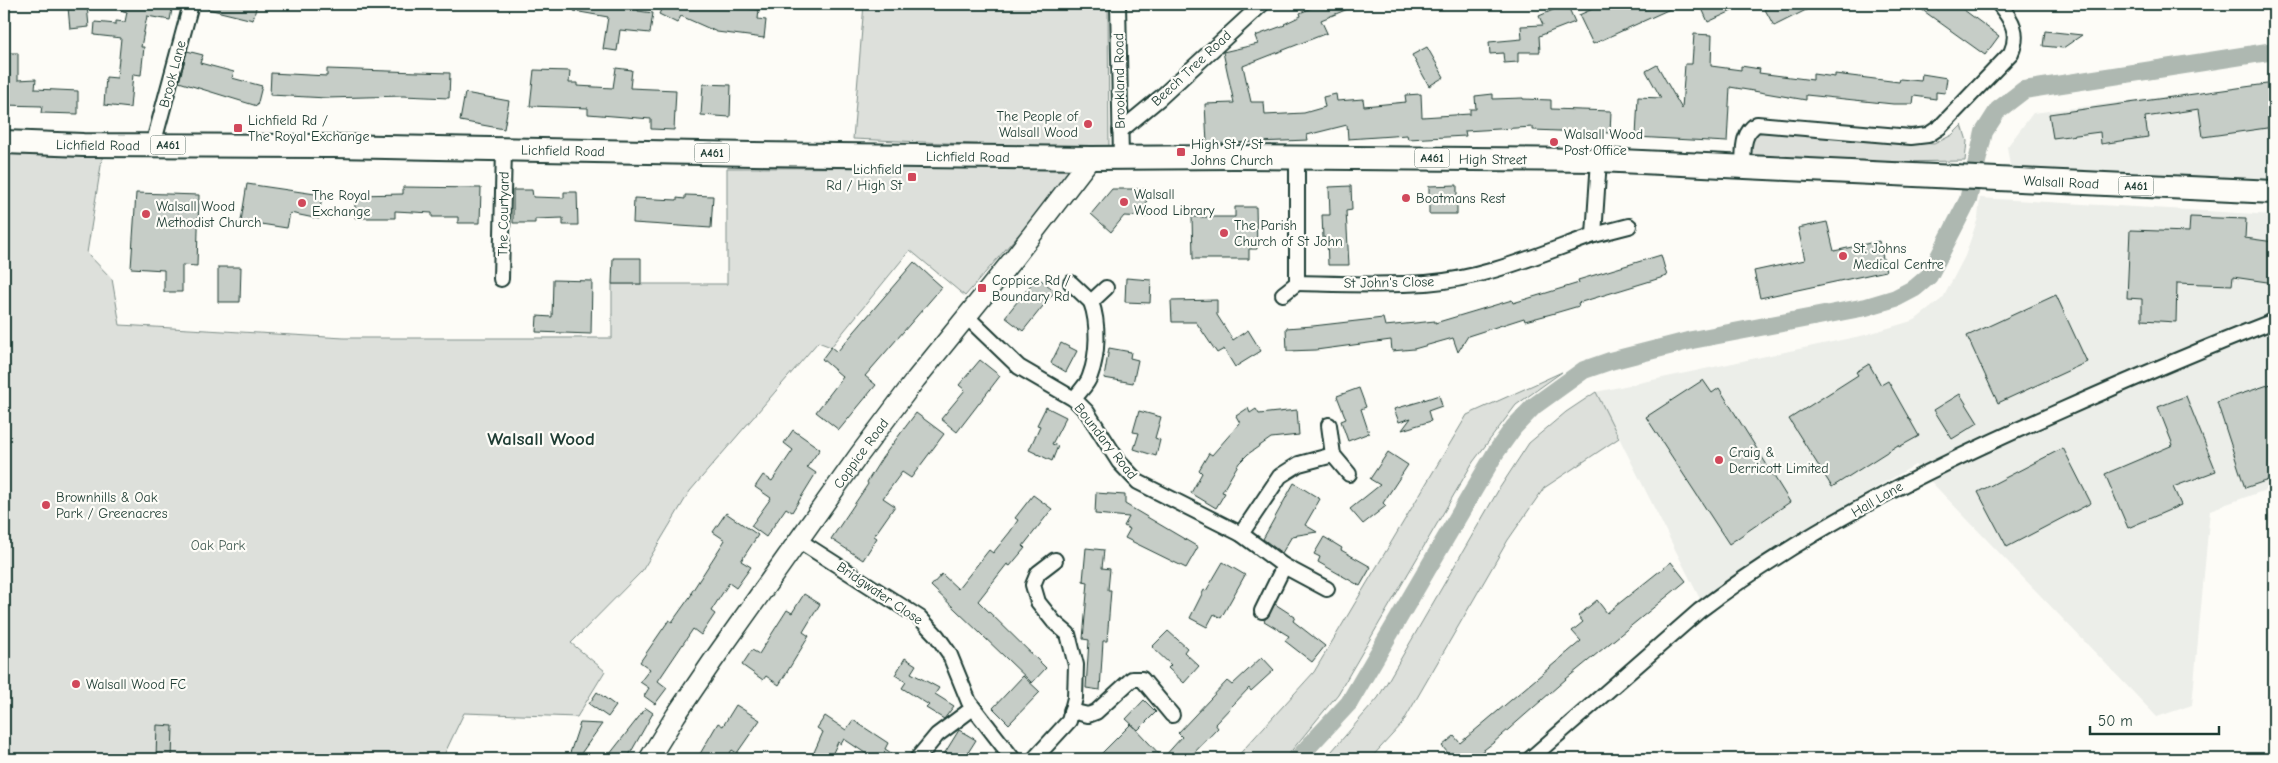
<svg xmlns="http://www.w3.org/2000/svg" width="2278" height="763" viewBox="0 0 2278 763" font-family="'Comic Neue',sans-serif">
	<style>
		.built { fill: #eceee9 }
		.green { fill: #dde0db; stroke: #7e8e88 }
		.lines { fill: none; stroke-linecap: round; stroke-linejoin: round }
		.canal { stroke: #aeb8b1; stroke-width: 18 }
		.building { fill: #c6cdc7; stroke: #1f3d34 }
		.minor-casing { stroke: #1f3d34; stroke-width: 18 }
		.secondary-casing { stroke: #1f3d34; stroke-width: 22 }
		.trunk-casing { stroke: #1f3d34; stroke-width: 26 }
		.minor { stroke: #fdfcf7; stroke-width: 14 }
		.secondary { stroke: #fdfcf7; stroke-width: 19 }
		.trunk { stroke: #fdfcf7; stroke-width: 22 }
		.poi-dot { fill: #d1495b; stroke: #fdfcf7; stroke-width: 2 }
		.labels { text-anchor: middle; stroke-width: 4.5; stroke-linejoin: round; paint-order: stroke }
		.shield { fill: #fdfcf7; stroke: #62766e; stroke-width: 1 }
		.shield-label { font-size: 12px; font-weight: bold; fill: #1f3d34 }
		.street-label { font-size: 14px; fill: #1f3d34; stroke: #fdfcf7 }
		.poi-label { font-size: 14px; fill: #1f3d34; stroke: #fdfcf7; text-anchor: start }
		.park-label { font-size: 14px; fill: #455e55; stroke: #fdfcf7 }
		.district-label { font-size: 19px; font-weight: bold; fill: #1f3d34; stroke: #fdfcf7 }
	</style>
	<rect width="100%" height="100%" fill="#fdfcf7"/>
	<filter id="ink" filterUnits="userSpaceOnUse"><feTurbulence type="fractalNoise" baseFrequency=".02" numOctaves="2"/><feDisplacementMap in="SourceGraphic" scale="10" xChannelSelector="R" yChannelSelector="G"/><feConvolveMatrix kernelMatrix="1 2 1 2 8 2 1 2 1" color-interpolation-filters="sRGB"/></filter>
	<g filter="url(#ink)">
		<g class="built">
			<path d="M2274,83V183L2011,172L2007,147L2033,113Z"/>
			<path d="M1980,198L2274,215V487L2210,510L2192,705L2157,717L1915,465L1802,531L1700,599L1596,392L1865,335L1915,320L1943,298L1965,256L1978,218Z"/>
		</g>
		<g class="green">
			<path d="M864,4H1108L1109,150L853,139Z"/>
			<path d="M1962,125L1967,141L1965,161L1884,162L1763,159L1752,157L1750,149L1755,136L1761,131L1934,144L1952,135Z"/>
			<path d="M103,153L87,253L112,279L120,325L344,338H612V284H727V168L1077,167L965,296L910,250L831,347L818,342L690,491L642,571L571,643L605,671L577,717L464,713L442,759H4V154Z"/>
			<path d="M1562,372L1516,405L1473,462L1338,694L1288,755L1284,759H1235L1314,672L1467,415Z"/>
			<path d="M1596,392L1619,438L1544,488L1508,540L1402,724L1370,759H1325L1378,698L1499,489L1529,443L1566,412Z"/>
		</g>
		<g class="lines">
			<path class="canal" d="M1297,759L1349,703L1496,452L1514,427L1534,406L1584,370L1610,361L1692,340L1866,307L1896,298L1915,288L1929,276L1968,200L1984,132L1998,110L2024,90L2274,51"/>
		</g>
		<g class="building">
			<path d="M120,4H173L170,20L147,16L141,47H144L141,75L133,74L130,108L104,105L106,77L117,78L121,38L94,35L95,22L116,24V21L125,22L127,12L120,10Z"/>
			<path d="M209,4H257L253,20L208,9Z"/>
			<path d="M575,4L638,6V11L653,13L650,33L620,30L617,51L603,49L608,17L574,11Z"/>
			<path d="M652,4H722L721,5L759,10L758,19L766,20L764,38L717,32L681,16L677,23L659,14L662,8Z"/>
			<path d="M1320,4H1360L1321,20L1327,33L1243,66L1251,102H1264L1265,115L1304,113L1325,107L1323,97L1336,94L1337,101L1363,99L1364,106L1406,102L1405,95L1421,94L1422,117L1470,114V109H1476L1475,96L1493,94V99L1523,98V99L1551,100V109L1611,111L1610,133L1533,130V127L1465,131L1466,136L1408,139L1407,135L1348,139L1347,125L1307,135L1308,140L1207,144L1205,104L1234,103L1223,52L1258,44L1255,36L1285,25L1284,24L1301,16L1300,13Z"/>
			<path d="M1567,4L1575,22L1539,36L1540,52H1518V62L1504,63L1503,53L1490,54L1489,42L1522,39L1521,26L1543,25L1539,16Z"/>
			<path d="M1604,4H1681L1593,44L1579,15Z"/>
			<path d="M1700,4H1747L1708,22Z"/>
			<path d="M1762,4H1818L1774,26Z"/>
			<path d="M1914,4H1956L1999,36L1985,55Z"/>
			<path d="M87,5L89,27L70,29L68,7Z"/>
			<path d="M2045,31L2082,35L2063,48L2043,46Z"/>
			<path d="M1694,34L1712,35L1711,66L1741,70V66L1760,69L1759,73L1813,80V74L1835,77V74L1899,82L1900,79L1921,81L1922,74L1947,78L1945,93L1936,92V99L1914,96L1913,104H1893L1806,95V100L1730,87L1727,142L1636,137L1638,97L1661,98L1646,71L1657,65L1682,109L1685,64H1692Z"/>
			<path d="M1427,47L1444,77L1429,86L1412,55Z"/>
			<path d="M187,51L203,55L200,63L234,72L232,78L262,86L257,106L179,82Z"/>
			<path d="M4,53H18V80L36,79L35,89L78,91V114L41,113L42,106L4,105Z"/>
			<path d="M616,68L632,70L630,88L676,90L674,130L651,129V119L588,114V108L530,106L534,70L570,71L569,83H577V86L613,88Z"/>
			<path d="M327,69L450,73L449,98L403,96L327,98L270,95L271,73L327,76Z"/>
			<path d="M2274,83V127L2203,137L2199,109L2145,117L2148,137L2101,144L2100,132L2053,138L2049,114Z"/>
			<path d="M703,84L731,85L730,117L701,115Z"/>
			<path d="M465,93L509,101L504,129L460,121Z"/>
			<path d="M247,184L322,195L319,219L290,213L287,228L241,221Z"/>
			<path d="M1457,185V214H1429V186Z"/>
			<path d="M1351,186L1352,210L1346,211L1349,265H1328L1327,237L1323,238L1322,215H1330L1329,187Z"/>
			<path d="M403,187L481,188L480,223H458V217H432V213L395,211V218H355V195L403,194Z"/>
			<path d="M1112,189H1146L1147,217L1124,216L1111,232L1091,214Z"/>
			<path d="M513,190H532L533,197L564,198V192H577L578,225H563V218L535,219V223H513Z"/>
			<path d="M136,193L199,195L197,266L182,265V292H164V270L131,268Z"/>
			<path d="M685,195L713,196L711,228L633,223L634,198L677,200V198L685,199Z"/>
			<path d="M1235,207H1256L1257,249H1249V259H1193L1192,217H1235Z"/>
			<path d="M2190,217L2246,219L2245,238L2274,242V283L2233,277L2232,285L2177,283L2176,322L2142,320V299L2127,298L2130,230L2189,232Z"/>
			<path d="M1827,222L1834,251L1879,241L1886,271L1760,298L1754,271L1805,260L1798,228Z"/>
			<path d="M1661,255L1667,276L1578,303L1579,306L1555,313L1525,321L1524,318L1468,336L1458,352L1453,338L1414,349L1392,351L1391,340L1316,350L1287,351L1286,328L1313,326L1383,318L1385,326L1435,321V323L1512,300L1513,303L1543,294L1579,283L1578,280Z"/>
			<path d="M613,258H641V284H612Z"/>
			<path d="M914,262L942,287L865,376L876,385L839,430L816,412L843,377L822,359L831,347L837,352Z"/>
			<path d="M218,267H241L240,302H218Z"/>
			<path d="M1037,277L1055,291L1023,331L1005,317Z"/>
			<path d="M1126,278L1151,280L1150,303L1125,302Z"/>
			<path d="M553,280L592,281L591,334L536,332L537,316L552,317Z"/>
			<path d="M2056,295L2087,362L1998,403L1967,336Z"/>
			<path d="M1217,300V315L1233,340L1248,330L1261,351L1235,367L1224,349L1217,353L1196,322H1172L1171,301Z"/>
			<path d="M1061,343L1077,351L1066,372L1051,363Z"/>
			<path d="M1109,348L1131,352L1130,358L1138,360L1133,383L1104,378Z"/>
			<path d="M980,360L1000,376L957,432L941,419L965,390L959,385Z"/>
			<path d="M1869,364L1881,385L1888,381L1919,436L1899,447L1898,445L1832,487L1789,419L1858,375L1856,372Z"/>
			<path d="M1703,380L1712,393L1719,388L1790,502L1729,544L1646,417Z"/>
			<path d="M2274,383V478L2245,488L2217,402Z"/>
			<path d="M1359,388L1366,407L1361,409L1369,433L1348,441L1341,421L1346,419L1337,396Z"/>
			<path d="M1960,394L1978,423L1952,439L1934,410Z"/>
			<path d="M1439,395L1442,406L1428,411L1431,421L1402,430L1411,418L1399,422L1394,409L1422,401L1424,398V400Z"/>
			<path d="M2186,396L2216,471L2173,487L2181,505L2128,528L2105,474L2173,445L2158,407Z"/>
			<path d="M1046,407L1066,417L1052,444L1058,446L1052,461L1029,450L1040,426L1037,425Z"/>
			<path d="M1248,408L1250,413L1256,409L1259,414L1297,410L1299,435L1271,438L1248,454L1239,463L1222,492L1225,493L1216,508L1191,493L1202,473L1199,470L1209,453L1212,455L1240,423L1236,416Z"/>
			<path d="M1139,411L1161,417L1155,438L1160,440L1156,456L1134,449L1139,433L1133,432Z"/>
			<path d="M916,413L944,434L911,478L902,472L883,498L895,506L874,536L877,538L863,560L831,539L868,484L867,482L882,458Z"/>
			<path d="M793,430L820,449L807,467L816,473L792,512L786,508L766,537L751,526L771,498L755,487L763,475L772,481L793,450L784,443Z"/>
			<path d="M2063,448L2091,503L2007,547L1978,492Z"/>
			<path d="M1388,452L1408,465L1383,503L1386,506L1363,524L1350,509L1380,485L1370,479Z"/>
			<path d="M1294,483L1320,499L1305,525L1317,532L1292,536L1282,553L1263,539Z"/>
			<path d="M1096,493L1125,495V504L1198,547L1186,568L1125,538L1130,529L1124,526L1129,517L1095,514Z"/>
			<path d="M1033,495L1052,509L1023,546L1025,548L1010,566L1007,564L978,601L1046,668L1032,683L931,586L942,574L958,589L989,550L993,553L1010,532L1018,520L1015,518Z"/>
			<path d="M726,513L758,535L741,561L751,567L736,588L729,583L711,611L715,614L701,635L693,629L658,681L667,688L655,704L644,696L649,688L640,682L650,669L640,662L669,620L672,622L692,594L691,593L725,540L713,532Z"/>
			<path d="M1324,537L1342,548L1341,550L1371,567L1360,586L1318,562L1320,557L1314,554Z"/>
			<path d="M1086,548L1104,550L1102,568L1110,569L1108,590H1111L1107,641H1103L1100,690L1086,688L1089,640L1083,639L1088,582L1083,581Z"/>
			<path d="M1223,562L1245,575L1221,618L1214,614L1207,627L1190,618L1204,590L1206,591Z"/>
			<path d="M1671,562L1686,581L1566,679L1493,743L1472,759H1453L1442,746L1454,736L1460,743L1581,641L1572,631L1583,622L1578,616L1597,600L1607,613Z"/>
			<path d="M804,594L820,604L803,632L809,636L779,685L766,676L763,680L742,665L752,650L759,654L787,610L792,613Z"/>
			<path d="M1275,604L1295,617L1293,621L1325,646L1312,662L1285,641L1289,636L1264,621Z"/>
			<path d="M1168,631L1187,648L1184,652L1199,666L1184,683L1168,668L1171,665L1152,647Z"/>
			<path d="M1262,657L1274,670L1251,691L1249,688L1215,724L1218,728L1188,759H1096L1131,724L1163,758L1182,737L1178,733L1227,681L1232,685Z"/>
			<path d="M905,658L916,665L911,673L939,688L935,694L954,706L944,719L926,708L929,705L902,688L906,682L895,675Z"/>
			<path d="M1023,676L1040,692L1009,724L993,708Z"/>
			<path d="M597,692L616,706L608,717L589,704Z"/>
			<path d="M1144,700L1156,712L1138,730L1126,719Z"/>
			<path d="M736,705L760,720L737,753L732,750L726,759H697L718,723L723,726Z"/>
			<path d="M646,708L653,713L627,759H606Z"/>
			<path d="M825,716L846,730L853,720L888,743L885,749L901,759H874L844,739L841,744L838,742L830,759H811L823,732L817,728Z"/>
			<path d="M580,723L602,724L577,759H568Z"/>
			<path d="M157,725L173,726L172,759H156Z"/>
			<path d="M959,730L976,740L964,759H941Z"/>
		</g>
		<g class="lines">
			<g class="minor-casing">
				<g id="minor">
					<path d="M1118,4L1121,158"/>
					<path d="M1120,131L1160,98L1262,4"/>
					<path d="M153,145L191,4"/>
					<path d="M1297,157V283C1340,284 1384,286 1426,283C1484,279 1540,254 1594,235L1599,160"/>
					<path d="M1743,167C1744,150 1741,134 1757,124L1911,137L1928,135L1940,127L2011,53C2020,33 2012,20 1999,4"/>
					<path d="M1594,235L1629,226"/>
					<path d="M501,279L504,149"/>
					<path d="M1071,283L1091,302L1106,288"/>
					<path d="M1283,294L1297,283"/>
					<path d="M966,316L1019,367L1074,399L1087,412L1119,462L1138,482L1241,534L1284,566L1327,589"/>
					<path d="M1074,399C1079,392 1088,384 1090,376C1098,355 1099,323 1091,302"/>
					<path d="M1329,425L1333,455L1349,474"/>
					<path d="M1241,534L1280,476L1299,464L1333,455"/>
					<path d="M798,540L920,618L937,636L949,653L969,702L1013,759"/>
					<path d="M1262,611L1284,566"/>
					<path d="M1071,711L1088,715L1096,712L1132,679H1142L1172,715"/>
					<path d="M917,759L937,735L973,708"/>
					<path d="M1034,759L1069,721L1075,698L1076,665L1068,634L1054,622L1038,602L1033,585L1038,573L1055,560"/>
					<path d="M1530,759L1699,611C1806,530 1928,469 2051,415C2125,382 2199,350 2274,321"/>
				</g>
			</g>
			<g class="secondary-casing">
				<g id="secondary">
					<path id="s1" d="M649,759L676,715L712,662L859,455L916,379L1014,258L1091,158"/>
				</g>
			</g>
			<g class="trunk-casing">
				<g id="trunk">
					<path id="s2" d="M4,142L83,145L333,146L753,154L1091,158L1234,157L1599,160L2274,192"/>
				</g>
			</g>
			<use href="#minor" class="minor"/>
			<use href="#secondary" class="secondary"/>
			<use href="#trunk" class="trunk"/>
		</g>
	</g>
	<g class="poi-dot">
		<circle cx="1088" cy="124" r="5"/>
		<rect x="233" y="123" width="10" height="10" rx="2.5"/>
		<circle cx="1554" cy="142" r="5"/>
		<rect x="1176" y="147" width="10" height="10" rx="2.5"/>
		<rect x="907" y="172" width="10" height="10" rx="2.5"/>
		<circle cx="1406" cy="198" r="5"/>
		<circle cx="1124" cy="202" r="5"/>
		<circle cx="302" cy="203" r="5"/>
		<circle cx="146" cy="214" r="5"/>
		<circle cx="1224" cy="233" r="5"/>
		<circle cx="1843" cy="256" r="5"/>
		<rect x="977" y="283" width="10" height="10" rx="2.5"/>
		<circle cx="1719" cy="460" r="5"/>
		<circle cx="46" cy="505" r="5"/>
		<circle cx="76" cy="684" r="5"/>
	</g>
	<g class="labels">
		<g class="shield">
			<rect x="150.5" y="135.5" width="35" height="19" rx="4"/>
			<rect x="694.5" y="143.5" width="35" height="19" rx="4"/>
			<rect x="1414.5" y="148.5" width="35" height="19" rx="4"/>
			<rect x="2118.5" y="176.5" width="35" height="19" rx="4"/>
		</g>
		<g class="shield-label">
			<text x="168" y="149">A461</text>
			<text x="712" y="157">A461</text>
			<text x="1432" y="162">A461</text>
			<text x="2136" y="190">A461</text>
		</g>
		<g class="street-label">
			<text transform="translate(1191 68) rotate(-43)" y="5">Beech Tree Road</text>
			<text transform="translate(172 74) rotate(-75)" y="5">Brook Lane</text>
			<text transform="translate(1119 81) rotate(-91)" y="5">Brookland Road</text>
			<text dy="5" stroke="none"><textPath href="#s2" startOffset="94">Lichfield Road</textPath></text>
			<text dy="5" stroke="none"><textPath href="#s2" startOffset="559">Lichfield Road</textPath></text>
			<text dy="5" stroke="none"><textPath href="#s2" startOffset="964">Lichfield Road</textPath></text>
			<text dy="5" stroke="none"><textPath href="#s2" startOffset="1489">High Street</textPath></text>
			<text dy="5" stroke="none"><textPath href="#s2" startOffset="2058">Walsall Road</textPath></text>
			<text transform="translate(503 214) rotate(-89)" y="5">The Courtyard</text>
			<text transform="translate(1389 282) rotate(-1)" y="5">St John's Close</text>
			<text transform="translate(1106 441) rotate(52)" y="5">Boundary Road</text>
			<text dy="5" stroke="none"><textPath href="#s1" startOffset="372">Coppice Road</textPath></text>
			<text transform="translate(1877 499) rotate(-30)" y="5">Hall Lane</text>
			<text transform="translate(880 593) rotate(34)" y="5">Bridgwater Close</text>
		</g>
		<g class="poi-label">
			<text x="1078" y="121" text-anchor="end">The People of<tspan x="1078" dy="16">Walsall Wood</tspan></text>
			<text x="248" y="125">Lichfield Rd /<tspan x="248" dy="16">The Royal Exchange</tspan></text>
			<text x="1564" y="139">Walsall Wood<tspan x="1564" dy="16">Post Office</tspan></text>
			<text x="1191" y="149">High St / St<tspan x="1191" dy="16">Johns Church</tspan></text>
			<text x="902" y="174" text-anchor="end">Lichfield<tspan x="902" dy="16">Rd / High St</tspan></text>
			<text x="1134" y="199">Walsall<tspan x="1134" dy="16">Wood Library</tspan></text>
			<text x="312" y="200">The Royal<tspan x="312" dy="16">Exchange</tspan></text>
			<text x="1416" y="203">Boatmans Rest</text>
			<text x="156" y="211">Walsall Wood<tspan x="156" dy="16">Methodist Church</tspan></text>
			<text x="1234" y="230">The Parish<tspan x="1234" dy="16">Church of St John</tspan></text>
			<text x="1853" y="253">St. Johns<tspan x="1853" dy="16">Medical Centre</tspan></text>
			<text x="992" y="285">Coppice Rd /<tspan x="992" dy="16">Boundary Rd</tspan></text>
			<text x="1729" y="457">Craig &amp;<tspan x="1729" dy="16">Derricott Limited</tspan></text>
			<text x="56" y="502">Brownhills &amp; Oak<tspan x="56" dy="16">Park / Greenacres</tspan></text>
			<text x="86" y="689">Walsall Wood FC</text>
		</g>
		<g class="park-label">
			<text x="218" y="550">Oak Park</text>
		</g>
		<g class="district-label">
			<text x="541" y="445">Walsall Wood</text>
		</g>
	</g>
	<rect width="2278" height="763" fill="none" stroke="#fdfcf7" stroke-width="20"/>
	<rect x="10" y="10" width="2258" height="743" fill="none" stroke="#1f3d34" stroke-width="2" filter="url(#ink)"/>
	<path d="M2090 726v8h129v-8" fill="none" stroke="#1f3d34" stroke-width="2.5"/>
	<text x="2098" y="726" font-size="15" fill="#1f3d34" stroke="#fdfcf7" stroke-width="4" paint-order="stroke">50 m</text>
</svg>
